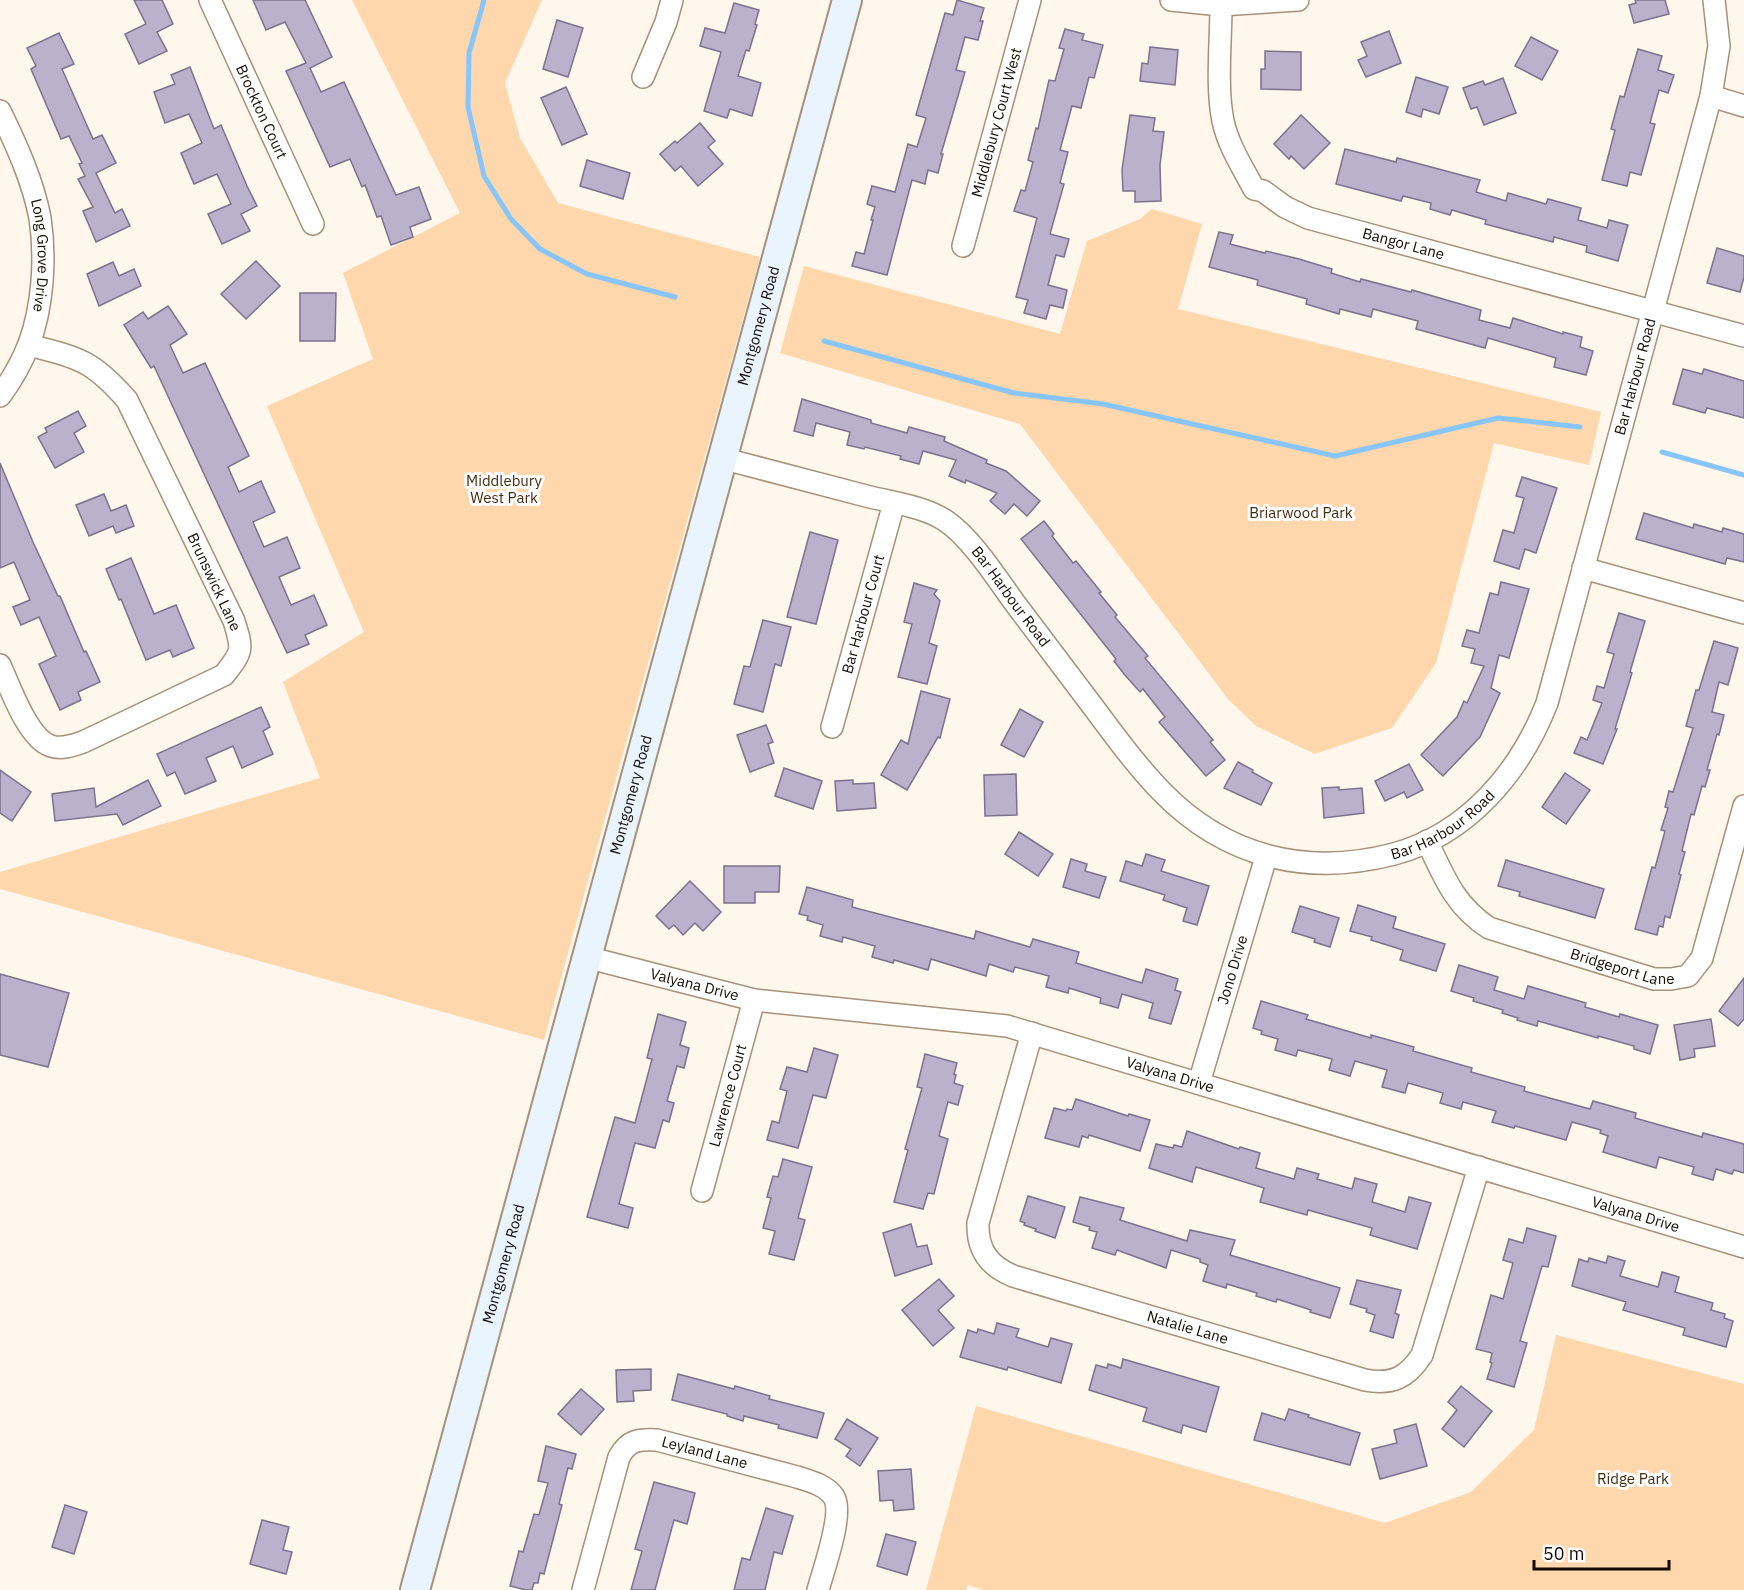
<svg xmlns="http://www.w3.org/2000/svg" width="1744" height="1590" viewBox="0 0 1744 1590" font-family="'IBM Plex Sans',sans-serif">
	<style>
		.green { fill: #fed7ac }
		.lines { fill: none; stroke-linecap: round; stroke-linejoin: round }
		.stream { stroke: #87c5fb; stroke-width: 5 }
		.building { fill: #bbb1cd; stroke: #7d728d; stroke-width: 1.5 }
		.street-casing { stroke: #a6917a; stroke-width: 24 }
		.secondary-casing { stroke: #a6917a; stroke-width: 32 }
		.street { stroke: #fff; stroke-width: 21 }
		.secondary { stroke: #e9f4fe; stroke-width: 28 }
		.labels { text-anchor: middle; stroke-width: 6; stroke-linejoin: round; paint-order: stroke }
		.street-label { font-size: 15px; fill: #120b04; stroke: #fff }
		.park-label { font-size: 15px; fill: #422c10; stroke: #fff }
	</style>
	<rect width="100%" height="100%" fill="#fff6ec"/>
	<g class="green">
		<path d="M352,0H542L505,83L520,138L558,203L760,257L544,1040L0,889V872L320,778L283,682L364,632L267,406L373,359L343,273L460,213Z"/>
		<path d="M1152,209L1202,224L1178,309L1601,412L1589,465L1494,443L1436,663L1392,728L1315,754L1256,726L1228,699L1020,424L780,353L804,266L1060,334L1087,241L1140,219Z"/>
		<path d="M1556,1335L1744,1384V1590H984L968,1585L966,1590H926L976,1406L1385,1523L1471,1492L1534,1430Z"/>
	</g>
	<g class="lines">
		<g class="stream">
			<path d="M484,0L469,53L468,107L484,176L511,219L540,249L587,274L675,297"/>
			<path d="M824,341L1014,393L1103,404L1335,456L1498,418L1580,427"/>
			<path d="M1662,452L1744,475"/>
		</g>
	</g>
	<g class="building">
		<path d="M134,0H162L173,24L157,32L167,51L139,64L125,34L146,24Z"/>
		<path d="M253,0H305L332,57L310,68L321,92L344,82L396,195L419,187L431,219L410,227L413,237L391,245L381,216L377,217L365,185L362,187L350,159L330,167L286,71L306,63L285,22L266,30Z"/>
		<path d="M957,0L984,8L980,21H983L978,40L965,37L956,70L965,72L941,154H943L938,173L928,170L925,184L912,180L887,275L852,266L856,252L864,254L873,220H871L875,207L867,204L872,186L895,192L908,144L917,147L926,118L916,115L945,13L953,15Z"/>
		<path d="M1635,0H1665L1669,14L1634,23L1629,5L1636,3Z"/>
		<path d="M734,3L759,10L755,24L757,25L749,51L746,50L738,76L761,83L752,116L730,109L727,118L704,111L721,52L700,46L705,28L725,33Z"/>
		<path d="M557,20L583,28L568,77L543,69Z"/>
		<path d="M1065,29L1084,34L1082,40L1103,45L1094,78L1089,77L1081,108L1072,106L1060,150L1068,152L1060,183L1064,184L1050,234L1069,239L1064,257L1056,255L1048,285L1067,290L1063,308L1050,305L1046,319L1024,313L1028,300L1016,297L1037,218L1014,211L1021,190L1025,191L1033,162L1028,160L1036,128L1038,129L1049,80L1055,81L1064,49L1059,48Z"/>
		<path d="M1389,31L1401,63L1366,77L1358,60L1367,56L1361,42Z"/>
		<path d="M59,33L74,64L62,69L93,139L102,135L116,163L96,173L115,213L122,209L130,226L96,242L83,211L93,207L78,179L85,176L79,164L82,163L69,136L61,139L31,69L36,66L27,48Z"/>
		<path d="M1531,37L1558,51L1542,80L1515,66Z"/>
		<path d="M1150,47L1178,50L1175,85L1140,81L1142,63L1148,64Z"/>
		<path d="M1638,49L1662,56L1658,70L1674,75L1668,93L1659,90L1650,123L1655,124L1641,175L1630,172L1627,186L1602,180L1615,130L1611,129L1620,96L1624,97Z"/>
		<path d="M1265,51L1301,52V90L1261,89V69H1265Z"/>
		<path d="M190,67L214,129L221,125L247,186L257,206L241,214L250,231L222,244L208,214L231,204L217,174L194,184L181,153L202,143L189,114L165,123L154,92L175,84L171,75Z"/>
		<path d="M1416,77L1448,87L1439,114L1423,109L1421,117L1406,112Z"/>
		<path d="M1503,78L1516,113L1484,125L1477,107L1471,109L1463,88L1483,81L1485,85Z"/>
		<path d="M566,87L587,134L562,145L541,98Z"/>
		<path d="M1130,115L1155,118L1153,131L1164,132L1160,165L1161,201L1135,202V191H1123L1122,170Z"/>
		<path d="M1301,115L1330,143L1304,169L1291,156L1289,159L1274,144Z"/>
		<path d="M700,123L715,141L708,147L723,164L698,186L681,166L675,171L660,154L675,141L677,143Z"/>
		<path d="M1345,149L1396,162L1397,158L1480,180L1476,192L1506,201L1508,193L1546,204L1548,199L1581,208L1578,220L1607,228L1609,220L1628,225L1618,261L1586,252L1587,246L1554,237L1553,242L1485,224L1486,220L1452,210L1450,215L1430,209L1431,203L1403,196L1401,201L1336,184Z"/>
		<path d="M587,160L630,173L623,199L580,186Z"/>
		<path d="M1219,232L1233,235L1230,244L1265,253L1266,251L1299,259L1332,269L1331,273L1360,282L1361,279L1411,292L1412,290L1481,310L1479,320L1510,328L1513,318L1563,334V332L1582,337L1580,347L1593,351L1586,375L1554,367L1556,358L1488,338L1485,348L1416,329L1418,321L1373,309L1371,317L1340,309L1339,314L1306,304L1307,299L1257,285L1258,280L1209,267Z"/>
		<path d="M1717,248L1744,256V277L1740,292L1707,283Z"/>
		<path d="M256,261L280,286L246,319L221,294Z"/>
		<path d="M113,262L119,276L134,269L141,286L99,306L87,274Z"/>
		<path d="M300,293H336L335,341H300Z"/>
		<path d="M168,306L187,334L170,345L183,373L205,363L249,456L228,467L239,492L261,481L275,512L253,522L264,547L287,537L300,568L279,577L291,605L314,595L327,625L305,635L309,644L287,653L154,366L151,368L124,325L143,312L148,319Z"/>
		<path d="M1683,369L1702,374L1704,369L1744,381V418L1707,408L1705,413L1673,404Z"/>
		<path d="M802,399L871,420V423L907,433L909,427L945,437L944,441L987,460L986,463L1006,471L1040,501L1027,516L1014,504L1005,514L990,501L997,493L966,480L965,483L949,476L956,460L923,451L919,464L900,459L901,456L865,447L864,449L847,445L850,432L816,423L813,436L794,431Z"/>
		<path d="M78,411L86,426L74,433L84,452L55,468L38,437L47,432L45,428Z"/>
		<path d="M0,463L33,542L58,596H60L84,652L86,651L100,682L78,692L81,700L60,710L39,664L56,656L39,617L21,625L13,607L30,600L14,562L0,568Z"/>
		<path d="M1522,477L1557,488L1536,553L1525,549L1519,569L1494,561L1503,530L1514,533L1524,498L1516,496Z"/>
		<path d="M104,494L111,511L126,505L134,526L116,533L113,526L89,536L76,505Z"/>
		<path d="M1644,513L1693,528L1694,524L1722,532L1723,528L1744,534V562L1727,558L1725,564L1636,539Z"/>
		<path d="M1044,521L1054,534L1052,536L1073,563L1076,561L1101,592L1099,593L1117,615L1115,617L1148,656L1145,658L1213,740L1210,742L1225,760L1206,776L1159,722L1165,717L1143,689L1140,692L1124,674L1114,661L1116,659L1021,539Z"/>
		<path d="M810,532L838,540L816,624L787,617Z"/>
		<path d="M131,558L154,614L176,605L194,648L173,657L170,650L146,660L121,599L119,600L106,569Z"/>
		<path d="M1501,582L1529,589L1509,658L1499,655L1491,688L1500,693L1480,737L1443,776L1421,755L1457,717L1464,701L1467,703L1484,666L1471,663L1475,649L1462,646L1467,630L1479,633L1490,593L1498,595Z"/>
		<path d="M914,583L937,590L934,594L940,601L929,643L937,646L927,684L898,677L912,624L904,622Z"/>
		<path d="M1619,613L1645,621L1630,672L1632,673L1615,729H1617L1603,764L1574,753L1581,737L1587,740L1602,703L1593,700L1597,686L1604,688L1614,654L1607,652Z"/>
		<path d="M763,620L791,627L781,666L775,664L763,712L734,704L744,666L750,667Z"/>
		<path d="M1714,641L1738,648L1728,685L1719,682L1712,712L1724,715L1719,735L1717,734L1707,770H1710L1705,787L1702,786L1694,815L1691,814L1682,851L1685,852L1679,874L1681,875L1670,918L1665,916L1663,927L1659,926L1657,935L1635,929L1652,867L1655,868L1665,831L1661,830L1668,808L1665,807L1669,791L1673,792L1693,728L1686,726L1696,690H1699Z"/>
		<path d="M921,691L950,699L940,738L938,737L907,790L881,775L901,740L908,744Z"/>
		<path d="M261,707L270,727L263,731L273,754L242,768L233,746L206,758L216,781L185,794L175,772L167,776L157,754Z"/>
		<path d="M1020,709L1043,722L1024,757L1001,745Z"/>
		<path d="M766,725L773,742L768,744L774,763L750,772L737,735Z"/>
		<path d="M1238,762L1253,770L1252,772L1272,783L1261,805L1224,788Z"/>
		<path d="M1409,764L1423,790L1407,798L1404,792L1385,801L1375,781Z"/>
		<path d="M784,768L822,781L813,809L775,796Z"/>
		<path d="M0,770L31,792L12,821L0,813Z"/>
		<path d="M1565,773L1590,790L1566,824L1542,807Z"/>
		<path d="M1016,774L1017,815L985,816L984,775Z"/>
		<path d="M148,780L161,806L123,825L117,814L55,821L52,794L94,788L96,807Z"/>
		<path d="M853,780V784L874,783L876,808L837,811L835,781Z"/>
		<path d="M1339,787V790L1362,788L1364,813L1324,818L1322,788Z"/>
		<path d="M1019,832L1053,854L1038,876L1005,854Z"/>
		<path d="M1146,854L1165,860L1161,871L1209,886L1197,925L1183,921L1187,908L1163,900L1165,895L1120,881L1126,861L1142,866Z"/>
		<path d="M1071,859L1087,864L1085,871L1106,877L1099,898L1063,887Z"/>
		<path d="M1506,860L1604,889L1595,918L1519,896L1520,892L1498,886Z"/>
		<path d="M724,866H780L779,892H755V903H724Z"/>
		<path d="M690,881L721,912L703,931L695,923L683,935L674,925L669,929L656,916Z"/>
		<path d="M807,887L853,900L852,907L974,939L976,931L1030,947L1033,939L1079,952L1076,963L1142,983L1146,969L1178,979L1175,990L1181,992L1171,1024L1149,1018L1153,1003L1122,994L1118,1008L1100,1003L1101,998L1069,988L1068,993L1046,987L1049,976L1015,967L1013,972L989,964L986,976L931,959L928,970L894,960L893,963L872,957L875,946L843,937L842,942L820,936L823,925L807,920L808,916L799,914Z"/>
		<path d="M1358,905L1396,917L1393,928L1445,944L1436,971L1400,960L1403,950L1371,940L1372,937L1350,931Z"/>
		<path d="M1300,906L1339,918L1330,947L1314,942L1315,939L1292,932Z"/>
		<path d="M1459,965L1498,977L1494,990L1524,999L1528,986L1586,1003L1585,1007L1619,1017L1620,1014L1658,1025L1650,1054L1634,1049V1046L1598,1036V1038L1538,1021L1537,1026L1517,1020L1518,1018L1502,1013L1503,1010L1473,1001L1474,998L1451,991Z"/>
		<path d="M0,974L69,993L48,1067L0,1055Z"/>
		<path d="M1744,978V1019L1738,1026L1719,1011Z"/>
		<path d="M1261,1001L1308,1015L1306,1019L1371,1038V1035L1414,1047L1413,1051L1472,1068L1471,1072L1525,1087L1524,1091L1590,1109L1593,1101L1636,1113L1635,1118L1702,1137L1703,1133L1744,1144V1173L1734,1170L1732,1174L1716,1169L1713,1180L1692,1174L1694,1167L1659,1157L1656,1168L1603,1152L1608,1136L1600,1133L1601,1130L1572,1122L1566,1140L1515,1126L1514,1128L1492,1122L1496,1111L1463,1102L1461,1109L1440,1103L1443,1093L1408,1083L1405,1093L1382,1087L1387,1070L1355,1061L1350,1076L1329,1070L1332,1059L1298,1050L1296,1056L1275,1050L1278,1039L1261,1034L1262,1031L1253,1028Z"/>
		<path d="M658,1014L686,1022L680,1045L689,1048L684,1068L677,1066L667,1101L674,1103L669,1122L663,1120L655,1148L635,1143L619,1204L633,1208L628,1228L587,1217L615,1117L635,1123L652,1059L647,1058Z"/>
		<path d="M1711,1019L1715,1046L1694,1049L1695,1057L1680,1060L1674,1025Z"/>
		<path d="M814,1048L838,1055L826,1098L813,1095L798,1148L767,1140L772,1121L779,1123L787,1091L780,1089L787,1067L807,1072Z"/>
		<path d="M925,1054L957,1063L954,1074L956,1075L954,1083L963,1086L958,1105L948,1102L939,1136L948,1139L934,1194L928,1193L923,1209L894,1202L908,1150L905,1149L922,1088L917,1087Z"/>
		<path d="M1076,1099L1128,1116L1129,1114L1150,1120L1140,1151L1089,1135L1088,1138L1082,1136L1079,1147L1045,1138L1054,1108L1066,1111L1067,1109L1072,1110Z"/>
		<path d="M1187,1131L1239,1149L1240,1147L1260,1153L1256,1168L1294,1179L1297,1168L1319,1174L1317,1179L1352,1189L1355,1178L1377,1184L1372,1202L1405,1212L1409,1197L1431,1203L1417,1249L1370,1235L1372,1228L1308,1210L1307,1215L1260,1202L1264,1188L1196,1167L1192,1182L1149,1168L1156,1144L1173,1148L1174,1145L1182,1147Z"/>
		<path d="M783,1159L812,1167L798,1218L805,1220L794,1260L769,1254L775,1231L763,1228L771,1198L767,1197L773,1176L778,1177Z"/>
		<path d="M1028,1196L1065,1207L1055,1238L1035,1231L1036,1229L1024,1225L1025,1223L1020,1221Z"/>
		<path d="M1080,1197L1124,1208L1120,1220L1187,1241L1190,1230L1235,1240L1230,1255L1340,1288L1330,1318L1310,1312L1311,1310L1277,1299L1276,1302L1256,1296L1257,1293L1227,1284L1226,1288L1203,1281L1208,1265L1200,1262V1259L1171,1250L1166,1268L1117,1250L1115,1255L1092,1248L1097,1232L1089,1230L1090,1227L1073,1222Z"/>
		<path d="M911,1224L917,1247L927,1245L932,1264L895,1276L883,1233Z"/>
		<path d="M1527,1228L1556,1236L1548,1267L1542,1266L1520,1341L1527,1343L1514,1387L1487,1379L1492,1363L1490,1362L1492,1353L1476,1349L1491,1295L1503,1299L1513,1263L1503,1260L1509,1239L1523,1243Z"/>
		<path d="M1608,1256L1625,1261L1620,1276L1658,1287L1662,1272L1679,1277L1675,1292L1713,1303L1711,1310L1725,1314L1724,1318L1733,1321L1726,1347L1683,1335L1685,1328L1623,1310L1626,1302L1572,1286L1579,1259L1588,1262L1589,1258L1606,1263Z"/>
		<path d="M939,1279L954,1296L938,1310L954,1328L933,1346L902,1310Z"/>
		<path d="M1357,1280L1401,1290L1395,1313L1399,1315L1393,1338L1370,1331L1375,1315L1366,1312L1367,1309L1350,1304Z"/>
		<path d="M997,1323L1019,1329L1016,1337L1048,1347L1051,1338L1072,1344L1061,1383L1008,1367L1007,1370L960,1357L968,1330L977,1333L978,1329L994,1334Z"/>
		<path d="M1123,1359L1219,1387L1206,1432L1183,1425L1181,1433L1143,1421L1147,1408L1089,1390L1096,1365L1107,1368L1108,1364L1121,1368Z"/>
		<path d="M651,1369V1390L633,1391L634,1401L617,1402L616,1370Z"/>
		<path d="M678,1374L734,1389L735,1386L770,1396L769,1399L824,1413L817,1438L778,1428L779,1425L744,1416L743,1421L727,1416V1414L672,1400Z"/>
		<path d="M1461,1386L1492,1411L1464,1447L1442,1429L1457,1410L1448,1402Z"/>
		<path d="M581,1389L604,1409L581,1435L558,1414Z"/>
		<path d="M1289,1409L1309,1415L1308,1417L1360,1433L1350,1465L1254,1440L1262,1413L1285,1420Z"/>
		<path d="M847,1419L878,1438L860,1466L846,1456L851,1449L835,1439Z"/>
		<path d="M1416,1424L1427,1466L1380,1479L1372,1449L1397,1443L1394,1430Z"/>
		<path d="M546,1446L576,1454L572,1469L568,1468L559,1504L562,1505L544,1574L540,1573L538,1583H534L532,1590H526L510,1586L519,1551L523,1552L534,1514L539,1515L548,1483L538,1481Z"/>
		<path d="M911,1469L914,1509L894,1511L893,1500L880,1501L878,1471Z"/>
		<path d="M654,1482L695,1493L687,1524L674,1520L655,1590H631L642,1551L635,1549Z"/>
		<path d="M65,1505L87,1512L74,1554L52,1547Z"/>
		<path d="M766,1508L793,1516L782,1554L774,1552L765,1590H734L742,1558L750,1560Z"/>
		<path d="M262,1520L289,1527L283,1550L292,1552L286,1574L250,1564Z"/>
		<path d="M886,1534L916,1542L907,1575L877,1566Z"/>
	</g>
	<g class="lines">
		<g class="street-casing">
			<g id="street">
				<path id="s1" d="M210,0L313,224"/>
				<path d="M1171,0L1221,5L1298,0"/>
				<path id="s2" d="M1221,5C1221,41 1216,87 1223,121C1228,145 1243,168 1254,189L1263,191L1285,207L1308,218L1744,336"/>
				<path d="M643,77L666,22L672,0"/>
				<path d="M1711,96L1744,106"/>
				<path id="s3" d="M0,111C16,144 33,181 40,218C46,258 43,306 29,344C22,362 11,381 0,396"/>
				<path id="s4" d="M963,246L1030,0"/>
				<path id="s5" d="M721,458C771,471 821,484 870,497C895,503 925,507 946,521C971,538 996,577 1014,602C1042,639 1069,675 1097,712C1117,739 1137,766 1161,791C1225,857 1306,877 1394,854C1468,834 1520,772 1547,703L1711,96L1719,46L1714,0"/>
				<path d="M1583,568L1744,613"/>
				<path d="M0,665C10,687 28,739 51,746C62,750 74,745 83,742L224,675C243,651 243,650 234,621L127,400C92,360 79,358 29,345"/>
				<path id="s6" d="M832,727L894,503"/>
				<path id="s7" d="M1427,841C1444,877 1455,906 1489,928L1654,979H1671L1688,976L1702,958L1744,806"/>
				<path id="s8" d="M586,957L754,1000L1007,1026L1744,1247"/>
				<path id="s9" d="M1032,1033L978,1223C977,1250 989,1266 1013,1276L1365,1380C1392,1385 1407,1378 1422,1355L1479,1167"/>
				<path id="s10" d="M1199,1083L1266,857"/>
				<path id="s11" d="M702,1191L754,1000"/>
				<path id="s12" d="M583,1590L619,1457C628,1440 639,1439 657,1440L797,1477C810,1481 826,1485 834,1497C844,1514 823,1571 818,1590"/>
			</g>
		</g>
		<g class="secondary-casing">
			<g id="secondary">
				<path id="s13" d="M415,1590L847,0"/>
			</g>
		</g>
		<use href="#street" class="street"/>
		<use href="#secondary" class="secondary"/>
	</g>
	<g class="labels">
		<g class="street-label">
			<text dy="5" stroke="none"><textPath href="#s1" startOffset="123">Brockton Court</textPath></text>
			<text dy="5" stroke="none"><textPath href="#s4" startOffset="128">Middlebury Court West</textPath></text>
			<text dy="5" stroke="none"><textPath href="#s2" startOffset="352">Bangor Lane</textPath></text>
			<text dy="5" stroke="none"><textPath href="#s3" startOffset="152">Long Grove Drive</textPath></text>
			<text dy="5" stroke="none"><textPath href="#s13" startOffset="1310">Montgomery Road</textPath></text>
			<text dy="5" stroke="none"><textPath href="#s5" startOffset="1395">Bar Harbour Road</textPath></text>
			<text transform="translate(214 582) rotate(65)" y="5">Brunswick Lane</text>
			<text dy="5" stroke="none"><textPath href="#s5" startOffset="334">Bar Harbour Road</textPath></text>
			<text dy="5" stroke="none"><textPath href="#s6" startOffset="117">Bar Harbour Court</textPath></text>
			<text dy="5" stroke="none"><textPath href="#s13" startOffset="824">Montgomery Road</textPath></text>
			<text dy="5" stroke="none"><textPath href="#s5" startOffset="891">Bar Harbour Road</textPath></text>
			<text dy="5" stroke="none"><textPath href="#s7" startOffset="248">Bridgeport Lane</textPath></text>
			<text dy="5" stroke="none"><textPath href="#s10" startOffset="118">Jono Drive</textPath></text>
			<text dy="5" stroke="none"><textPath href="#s8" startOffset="112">Valyana Drive</textPath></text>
			<text dy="5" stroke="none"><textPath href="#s8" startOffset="598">Valyana Drive</textPath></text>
			<text dy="5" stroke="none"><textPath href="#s11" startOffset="99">Lawrence Court</textPath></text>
			<text dy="5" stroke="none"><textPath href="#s8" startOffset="1084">Valyana Drive</textPath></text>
			<text dy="5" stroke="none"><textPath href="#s13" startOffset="338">Montgomery Road</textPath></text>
			<text dy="5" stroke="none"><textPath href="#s9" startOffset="448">Natalie Lane</textPath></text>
			<text dy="5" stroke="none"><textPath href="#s12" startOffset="232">Leyland Lane</textPath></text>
		</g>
		<g class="park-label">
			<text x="504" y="486">Middlebury<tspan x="504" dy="17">West Park</tspan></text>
			<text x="1301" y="518">Briarwood Park</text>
			<text x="1633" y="1484">Ridge Park</text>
		</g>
	</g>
	<path d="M1534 1560v9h135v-9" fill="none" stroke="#120b04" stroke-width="3"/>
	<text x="1543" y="1560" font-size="18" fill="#120b04" stroke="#ffffff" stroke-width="4.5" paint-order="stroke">50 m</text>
</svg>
